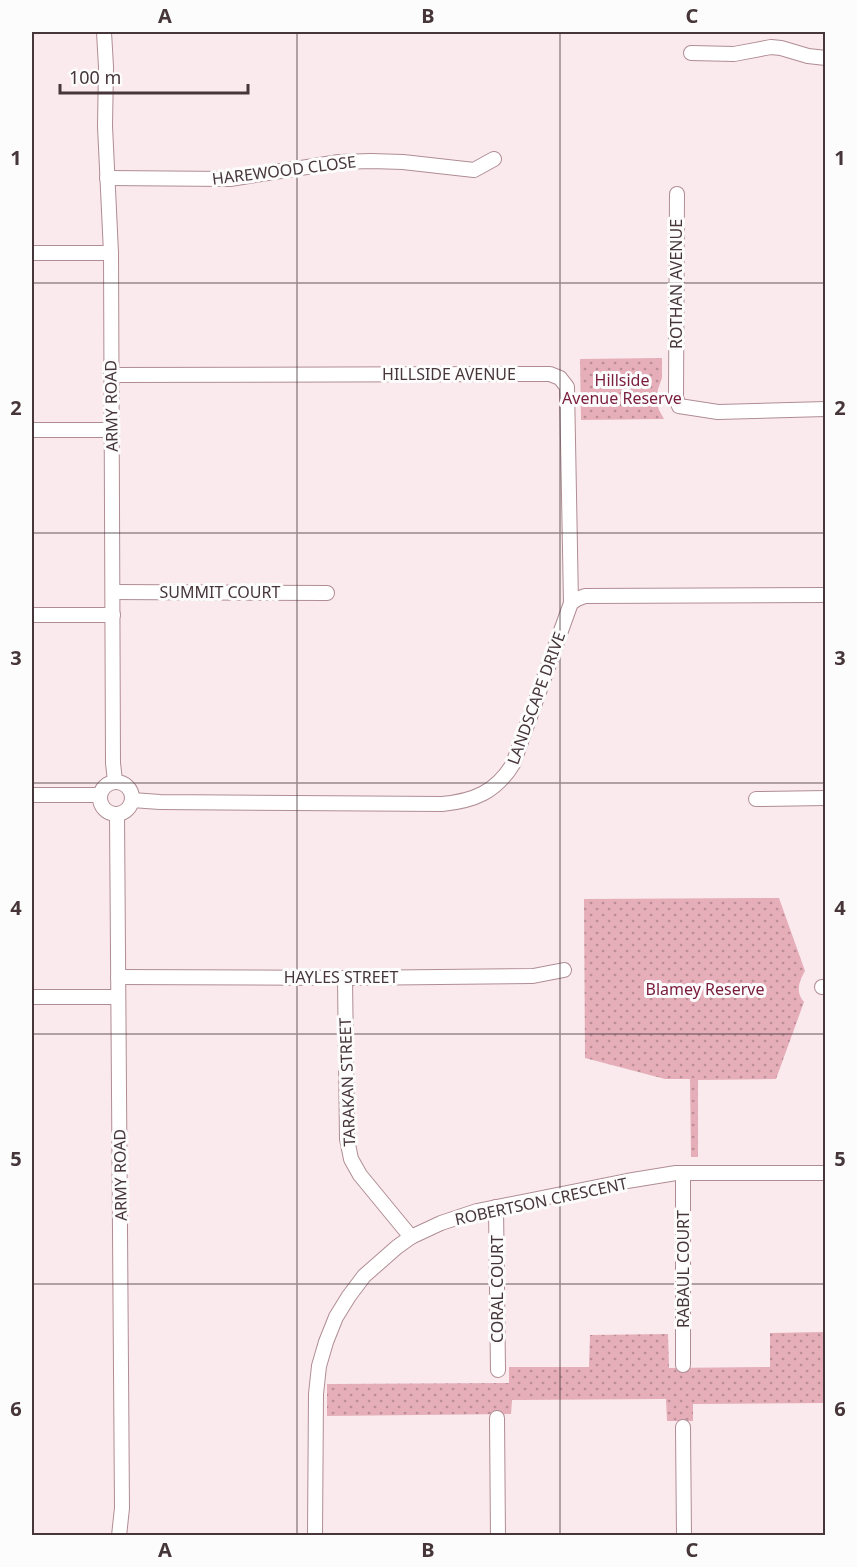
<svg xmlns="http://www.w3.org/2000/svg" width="857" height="1567" viewBox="0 0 857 1567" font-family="'Noto Sans',sans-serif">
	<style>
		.park { fill: url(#park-dots) }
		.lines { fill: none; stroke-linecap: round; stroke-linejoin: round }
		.minor-casing { stroke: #b08d94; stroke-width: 16 }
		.minor { stroke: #fff; stroke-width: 14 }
		.grid { fill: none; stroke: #46363a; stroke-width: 1.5; stroke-opacity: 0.55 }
		.labels { text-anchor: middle; stroke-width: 6; stroke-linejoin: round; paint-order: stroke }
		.street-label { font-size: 16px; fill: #46363a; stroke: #fcfcfc }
		.park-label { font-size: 16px; fill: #791b3c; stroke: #fcfcfc }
		.neatline { fill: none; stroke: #46363a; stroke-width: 2 }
		.grid-label { font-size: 20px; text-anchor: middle; font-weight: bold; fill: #46363a }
	</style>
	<defs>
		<pattern id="park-dots" width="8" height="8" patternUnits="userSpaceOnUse" patternTransform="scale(1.5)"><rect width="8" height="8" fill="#e5aeb9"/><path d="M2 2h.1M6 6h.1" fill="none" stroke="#bb8e97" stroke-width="1.8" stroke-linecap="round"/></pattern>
	</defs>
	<rect width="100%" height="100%" fill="#faeaed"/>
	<g class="park">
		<path d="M662,358V378L658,389L656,400L659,410L664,419L581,420L580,359Z"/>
		<path d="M779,898L805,971C799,981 795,992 804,1002L776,1079L698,1080V1157H691L690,1079H665L585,1058L584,899Z"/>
		<path d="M825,1332V1403L693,1404V1421H667L666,1399L512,1400L511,1414L327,1416V1384L509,1383V1367H589L590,1335L668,1334L669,1368L770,1367V1333Z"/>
	</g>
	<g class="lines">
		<g class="minor-casing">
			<g id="minor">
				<path d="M104,32L106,67L105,126L111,253L113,763L115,781"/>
				<path d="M691,53L734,54L771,47L781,48L808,56L826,58"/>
				<path d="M107,178L230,179L339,162L371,161L403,162L474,170L494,159"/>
				<path d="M677,194L676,397L679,406L718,412L826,409"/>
				<path d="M32,253H111"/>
				<path d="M111,375L550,374L560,378L567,387L571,603"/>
				<path d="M32,430H112"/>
				<path d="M113,592L327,593"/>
				<path d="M32,615H113"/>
				<circle cx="116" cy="798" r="16"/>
				<path d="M32,795H99"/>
				<path d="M756,799L826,798"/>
				<path d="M132,800L160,802L442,804C474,801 496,792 513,764L571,603L577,599L585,596L826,595"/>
				<path d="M117,814L122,1508L119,1536"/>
				<path d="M118,977L345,978L533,976L564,970"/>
				<path d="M345,978L347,1139L351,1159L360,1175L411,1237"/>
				<path d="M822,987H826"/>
				<path d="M32,997H118"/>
				<path d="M496,1207L498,1370"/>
				<path d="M683,1365V1173"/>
				<path d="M497,1418L498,1536"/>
				<path d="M683,1427L684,1536"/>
				<path d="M315,1536L316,1394L319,1366L326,1342L336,1317L349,1296L364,1276L397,1247L411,1237L441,1223L477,1211L627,1181L676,1173H826"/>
			</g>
		</g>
		<use href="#minor" class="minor"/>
	</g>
	<path class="grid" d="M297,32V1536M560,32V1536M32,283H826M32,533H826M32,783H826M32,1034H826M32,1284H826"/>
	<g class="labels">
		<g class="street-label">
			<text transform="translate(284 170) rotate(-7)" y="6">HAREWOOD CLOSE</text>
			<text transform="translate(676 284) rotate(-90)" y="6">ROTHAN AVENUE</text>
			<text x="449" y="380">HILLSIDE AVENUE</text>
			<text transform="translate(111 406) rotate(-91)" y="6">ARMY ROAD</text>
			<text x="220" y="598">SUMMIT COURT</text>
			<text transform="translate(536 698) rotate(-70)" y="6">LANDSCAPE DRIVE</text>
			<text x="341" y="983">HAYLES STREET</text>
			<text transform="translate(347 1082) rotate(-92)" y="6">TARAKAN STREET</text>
			<text transform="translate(120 1175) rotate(-91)" y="6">ARMY ROAD</text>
			<text transform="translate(541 1201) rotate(-12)" y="6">ROBERTSON CRESCENT</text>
			<text transform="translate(683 1269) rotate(-90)" y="6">RABAUL COURT</text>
			<text transform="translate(497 1289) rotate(-90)" y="6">CORAL COURT</text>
		</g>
		<g class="park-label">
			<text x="622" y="386">Hillside<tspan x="622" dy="18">Avenue Reserve</tspan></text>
			<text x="705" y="995">Blamey Reserve</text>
		</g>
	</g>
	<rect width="857" height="1567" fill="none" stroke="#fcfcfc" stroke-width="66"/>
	<path d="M60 84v9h188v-9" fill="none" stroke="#46363a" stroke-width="3"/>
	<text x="69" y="84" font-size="18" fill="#46363a" stroke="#fcfcfc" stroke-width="4.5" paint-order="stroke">100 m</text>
	<rect x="33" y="33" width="791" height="1501" class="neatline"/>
	<g class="grid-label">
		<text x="165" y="23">A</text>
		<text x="428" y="23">B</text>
		<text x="692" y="23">C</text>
		<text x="16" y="165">1</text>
		<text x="840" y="165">1</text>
		<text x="16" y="415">2</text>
		<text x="840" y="415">2</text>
		<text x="16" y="665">3</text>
		<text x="840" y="665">3</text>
		<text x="16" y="915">4</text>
		<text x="840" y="915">4</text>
		<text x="16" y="1166">5</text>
		<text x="840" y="1166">5</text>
		<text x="16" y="1416">6</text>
		<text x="840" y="1416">6</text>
		<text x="165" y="1557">A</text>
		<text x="428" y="1557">B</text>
		<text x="692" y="1557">C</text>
	</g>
</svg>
